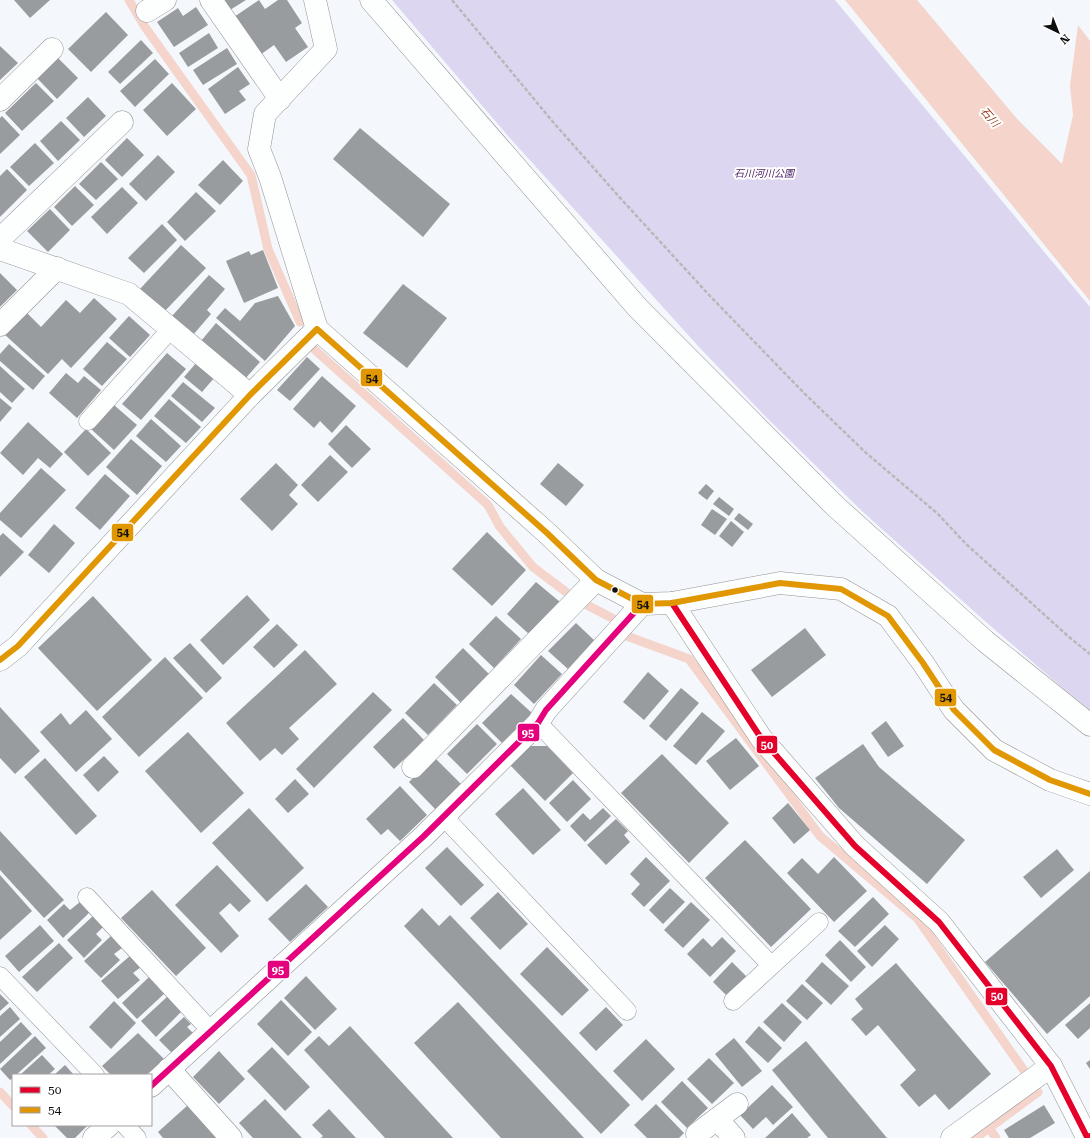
<svg xmlns="http://www.w3.org/2000/svg" width="1090" height="1138" viewBox="0 0 1090 1138" font-family="'Roboto Serif','Noto Sans JP',serif">
	<style>
		.green { fill: #ddd6f1 }
		.water { fill: #f4d4cb }
		.lines { fill: none; stroke-linecap: round; stroke-linejoin: round }
		.stream { stroke: #f4d4cb; stroke-width: 9 }
		.building { fill: #999c9f }
		.service-casing { stroke: #929395; stroke-width: 19 }
		.minor-casing { stroke: #929395; stroke-width: 23 }
		.tertiary-casing { stroke: #929395; stroke-width: 23 }
		.path { stroke: #b8b8b9; stroke-width: 2.5; stroke-dasharray: 4 2; stroke-linecap: butt }
		.service { stroke: #fdfefe; stroke-width: 18 }
		.minor { stroke: #fdfefe; stroke-width: 22 }
		.tertiary { stroke: #fdfefe; stroke-width: 22 }
		.bus-1-casing { stroke: #fff; stroke-width: 9 }
		.bus-2-casing { stroke: #fff; stroke-width: 9 }
		.bus-3-casing { stroke: #fff; stroke-width: 9 }
		.bus-1 { stroke: #e4002b; stroke-width: 6 }
		.bus-2 { stroke: #e09702; stroke-width: 6 }
		.bus-3 { stroke: #e5007d; stroke-width: 6 }
		.bus-dot { fill: #0f0f0f; stroke: #fff; stroke-width: 1.5 }
		.labels { text-anchor: middle; stroke-width: 4; stroke-linejoin: round; paint-order: stroke }
		.park-label { font-size: 10px; font-style: italic; fill: #4c2165; stroke: #fff }
		.water-label { font-size: 11px; font-style: italic; fill: #9d401b; stroke: #fff }
		.line-badge { stroke: #fff; stroke-width: 1.5 }
		.badge-label { font-size: 11px; text-anchor: middle; font-weight: bold; fill: #fff }
		.pale-badge-label { font-size: 11px; text-anchor: middle; font-weight: bold; fill: #111 }
	</style>
	<rect width="100%" height="100%" fill="#f4f7fb"/>
	<path class="green" d="M392,0H835L1090,307V710L1065,690L986,622L864,513L766,417L699,347L508,136Z"/>
	<path class="water" d="M845,0H917L1018,120L1062,164L1073,115L1070,86L1078,25L1090,41V301Z"/>
	<g class="lines">
		<g class="stream">
			<path d="M129,0L145,27L251,175L268,249L300,322"/>
			<path d="M315,350L488,505L500,527L533,567L566,592"/>
			<path d="M583,603L612,618"/>
			<path d="M624,635L689,659L820,836L917,918L1025,1072"/>
			<path d="M0,1092L13,1106"/>
			<path d="M31,1125L43,1138"/>
			<path d="M975,1138L989,1128"/>
			<path d="M996,1138L989,1128L1038,1092"/>
		</g>
	</g>
	<g class="building">
		<path d="M14,0H50L30,18Z"/>
		<path d="M224,0H246L230,10Z"/>
		<path d="M259,0L265,9L278,0H287L302,23L295,28L308,47L286,62L274,45L260,55L234,17Z"/>
		<path d="M196,7L208,25L174,47L157,22L178,8L183,16Z"/>
		<path d="M106,12L128,35L91,72L68,49Z"/>
		<path d="M209,33L218,48L188,67L179,53Z"/>
		<path d="M141,40L153,53L120,84L108,72Z"/>
		<path d="M0,46L18,63L0,80Z"/>
		<path d="M227,48L237,64L203,85L193,70Z"/>
		<path d="M58,58L78,78L57,99L37,78Z"/>
		<path d="M155,59L169,74L135,107L120,91Z"/>
		<path d="M238,67L250,84L239,91L246,100L225,114L208,89Z"/>
		<path d="M36,83L54,101L22,131L5,113Z"/>
		<path d="M172,83L196,109L167,136L143,110Z"/>
		<path d="M88,97L106,116L84,137L66,118Z"/>
		<path d="M2,116L20,135L0,154V118Z"/>
		<path d="M61,121L80,140L58,161L40,141Z"/>
		<path d="M360,128L450,204L423,237L333,159Z"/>
		<path d="M127,138L144,155L122,177L105,160Z"/>
		<path d="M35,143L54,163L29,186L10,167Z"/>
		<path d="M158,155L175,172L146,201L129,184Z"/>
		<path d="M223,160L243,181L220,205L198,185Z"/>
		<path d="M101,162L118,179L96,200L79,184Z"/>
		<path d="M7,169L27,190L0,217V176Z"/>
		<path d="M75,186L94,205L72,226L54,207Z"/>
		<path d="M122,187L138,203L107,234L91,217Z"/>
		<path d="M196,192L216,211L185,241L167,222Z"/>
		<path d="M50,209L70,230L48,252L27,231Z"/>
		<path d="M162,224L177,240L144,273L128,258Z"/>
		<path d="M181,245L206,268L163,313L139,290Z"/>
		<path d="M263,250L278,288L244,303L226,261L249,251L251,255Z"/>
		<path d="M0,273L17,290L0,307Z"/>
		<path d="M209,275L225,289L207,310L211,314L193,335L172,316Z"/>
		<path d="M403,284L447,318L407,368L363,333Z"/>
		<path d="M278,296L295,326L265,361L216,318L225,308L240,321L255,303Z"/>
		<path d="M94,298L117,319L71,368L62,359L48,374L4,334L25,311L41,327L66,300L80,313Z"/>
		<path d="M129,316L150,335L130,357L109,338Z"/>
		<path d="M216,323L260,362L244,380L201,341Z"/>
		<path d="M107,342L127,359L102,386L83,369Z"/>
		<path d="M9,344L45,376L33,390L0,361V354Z"/>
		<path d="M167,353L186,369L141,420L122,404Z"/>
		<path d="M307,357L320,369L290,401L277,390Z"/>
		<path d="M197,362L215,377L202,392L184,377Z"/>
		<path d="M0,366L25,389L12,403L0,392Z"/>
		<path d="M66,373L78,383L84,376L101,390L77,418L49,393Z"/>
		<path d="M322,376L356,406L332,433L320,421L314,428L293,409Z"/>
		<path d="M183,382L215,408L202,422L171,396Z"/>
		<path d="M0,398L12,408L0,422Z"/>
		<path d="M169,399L201,427L186,443L154,416Z"/>
		<path d="M114,405L137,425L114,450L91,429Z"/>
		<path d="M151,419L181,446L166,462L136,436Z"/>
		<path d="M28,422L63,454L50,468L38,458L23,475L0,453Z"/>
		<path d="M346,425L371,449L352,468L328,444Z"/>
		<path d="M86,429L111,453L88,476L64,452Z"/>
		<path d="M131,439L162,466L137,495L106,467Z"/>
		<path d="M330,455L348,472L318,502L301,485Z"/>
		<path d="M276,463L298,485L289,495L298,504L272,531L240,499Z"/>
		<path d="M558,463L584,485L566,506L540,484Z"/>
		<path d="M41,468L66,490L21,538L0,520V513Z"/>
		<path d="M105,474L130,496L100,530L75,508Z"/>
		<path d="M706,484L714,491L707,500L698,493Z"/>
		<path d="M719,497L734,509L729,516L713,504Z"/>
		<path d="M712,509L727,519L715,535L701,525Z"/>
		<path d="M739,513L753,524L748,530L734,519Z"/>
		<path d="M731,521L744,532L732,547L719,536Z"/>
		<path d="M54,524L75,543L49,573L28,555Z"/>
		<path d="M487,532L526,570L492,606L452,569Z"/>
		<path d="M3,533L24,552L0,577V536Z"/>
		<path d="M536,582L560,602L530,635L507,614Z"/>
		<path d="M247,595L270,620L223,665L200,640Z"/>
		<path d="M93,596L152,660L97,711L38,648Z"/>
		<path d="M496,616L521,639L494,668L469,644Z"/>
		<path d="M576,623L595,641L568,669L548,651Z"/>
		<path d="M277,624L298,645L274,668L253,647Z"/>
		<path d="M805,628L826,655L772,697L751,670Z"/>
		<path d="M190,643L222,678L206,693L173,658Z"/>
		<path d="M463,648L489,674L461,703L435,677Z"/>
		<path d="M305,650L337,684L289,728L299,739L282,755L275,748L260,761L226,723Z"/>
		<path d="M541,655L562,674L534,704L514,685Z"/>
		<path d="M165,657L203,698L139,757L102,717Z"/>
		<path d="M648,672L669,691L644,720L623,702Z"/>
		<path d="M434,683L457,705L428,735L405,713Z"/>
		<path d="M681,688L699,703L666,741L649,726Z"/>
		<path d="M373,692L392,710L314,788L296,769Z"/>
		<path d="M511,694L532,713L503,744L482,723Z"/>
		<path d="M0,707L40,751L15,774L0,758Z"/>
		<path d="M86,710L112,739L76,772L40,732L61,713L70,725Z"/>
		<path d="M702,712L725,731L696,765L673,746Z"/>
		<path d="M403,718L424,740L394,769L373,747Z"/>
		<path d="M886,721L904,746L888,757L871,733Z"/>
		<path d="M477,724L497,744L467,774L447,754Z"/>
		<path d="M188,732L244,793L201,833L145,771Z"/>
		<path d="M736,738L759,766L730,790L706,761Z"/>
		<path d="M863,744L879,767L965,840L927,884L839,808L815,778Z"/>
		<path d="M530,746H547L573,773L545,801L510,765Z"/>
		<path d="M662,754L729,823L689,863L621,793Z"/>
		<path d="M104,756L119,772L98,792L83,775Z"/>
		<path d="M434,757L463,786L437,811L409,782Z"/>
		<path d="M45,758L97,816L76,835L24,777Z"/>
		<path d="M295,779L309,794L288,813L275,799Z"/>
		<path d="M573,780L591,799L567,822L549,803Z"/>
		<path d="M400,786L427,815L400,841L388,829L381,835L366,819Z"/>
		<path d="M523,788L561,830L533,855L495,814Z"/>
		<path d="M788,803L810,830L794,844L772,818Z"/>
		<path d="M249,808L304,868L267,902L212,843Z"/>
		<path d="M603,808L611,816L585,842L570,826L583,813L590,820Z"/>
		<path d="M616,819L628,831L624,835L630,842L606,865L587,845Z"/>
		<path d="M0,831L64,900L44,918L0,870Z"/>
		<path d="M745,840L811,909L771,947L705,878Z"/>
		<path d="M447,847L484,885L461,906L425,868Z"/>
		<path d="M1057,849L1074,870L1041,898L1023,877Z"/>
		<path d="M646,857L670,881L644,907L631,894L640,884L630,874Z"/>
		<path d="M834,857L867,891L834,922L787,873L802,858L818,874Z"/>
		<path d="M217,865L251,901L239,912L230,903L219,913L239,936L221,953L175,905Z"/>
		<path d="M1090,871V996L1047,1034L985,962Z"/>
		<path d="M0,875L32,911L0,940Z"/>
		<path d="M306,884L328,907L290,942L268,919Z"/>
		<path d="M670,888L685,902L663,924L649,910Z"/>
		<path d="M152,890L206,948L176,976L121,918Z"/>
		<path d="M498,892L528,924L500,950L470,918Z"/>
		<path d="M873,897L889,914L855,947L838,931Z"/>
		<path d="M80,902L90,912L63,938L47,920L64,904L70,910Z"/>
		<path d="M691,902L710,920L683,948L664,930Z"/>
		<path d="M422,908L439,926L450,915L630,1105L601,1134L404,926Z"/>
		<path d="M93,916L103,927L96,934L102,940L84,958L67,940Z"/>
		<path d="M40,925L54,941L19,972L5,956Z"/>
		<path d="M885,925L899,939L872,967L857,951Z"/>
		<path d="M111,936L122,948L114,954L120,960L101,978L84,961Z"/>
		<path d="M722,937L736,951L710,977L687,954L703,938L712,947Z"/>
		<path d="M840,940L866,967L851,982L825,955Z"/>
		<path d="M59,943L73,958L37,992L22,977Z"/>
		<path d="M547,947L589,990L562,1016L520,974Z"/>
		<path d="M131,955L141,967L133,973L140,980L118,999L101,981Z"/>
		<path d="M732,962L747,977L728,997L713,982Z"/>
		<path d="M822,962L849,986L831,1005L805,981Z"/>
		<path d="M896,963L991,1074L949,1110L935,1094L919,1107L900,1085L916,1070L878,1025L866,1036L851,1019L863,1009L855,999Z"/>
		<path d="M306,976L337,1009L315,1030L284,998Z"/>
		<path d="M149,977L165,993L137,1019L122,1003Z"/>
		<path d="M802,984L823,1003L807,1020L786,1001Z"/>
		<path d="M0,994L9,1003L0,1011Z"/>
		<path d="M168,996L182,1011L156,1037L141,1021Z"/>
		<path d="M281,1000L312,1032L288,1056L257,1024Z"/>
		<path d="M114,1001L136,1023L111,1049L89,1027Z"/>
		<path d="M458,1002L584,1138H501L414,1043Z"/>
		<path d="M782,1003L802,1022L784,1042L763,1022Z"/>
		<path d="M1090,1003V1028L1078,1039L1065,1025Z"/>
		<path d="M10,1007L20,1019L0,1037V1016Z"/>
		<path d="M606,1007L623,1025L596,1051L579,1033Z"/>
		<path d="M184,1017L191,1024L187,1027L195,1035L174,1055L159,1040Z"/>
		<path d="M21,1022L32,1034L0,1064V1042Z"/>
		<path d="M350,1026L453,1138H385L304,1050L319,1036L329,1046Z"/>
		<path d="M759,1026L782,1048L768,1063L745,1042Z"/>
		<path d="M138,1033L164,1059L146,1075H111L102,1066Z"/>
		<path d="M35,1036L46,1048L16,1075H13V1078L10,1080L0,1069Z"/>
		<path d="M734,1038L762,1071L742,1087L715,1054Z"/>
		<path d="M646,1039L675,1069L642,1101L613,1071Z"/>
		<path d="M806,1041L887,1138H828L772,1070Z"/>
		<path d="M272,1047L310,1087L285,1111L247,1071Z"/>
		<path d="M219,1051L245,1079L219,1104L193,1077Z"/>
		<path d="M42,1055L55,1069L48,1075H20Z"/>
		<path d="M709,1058L734,1083L712,1104L687,1079Z"/>
		<path d="M1090,1060V1069L1086,1063Z"/>
		<path d="M65,1065L74,1075H54Z"/>
		<path d="M682,1081L708,1108L687,1128L661,1102Z"/>
		<path d="M772,1085L793,1107L773,1125L766,1117L753,1129L740,1115Z"/>
		<path d="M265,1099L302,1138H253L239,1123Z"/>
		<path d="M656,1104L684,1133L679,1138H647L634,1125Z"/>
		<path d="M188,1105L218,1138H163L158,1132Z"/>
		<path d="M1044,1105L1055,1123L1030,1138H1009L1004,1130Z"/>
		<path d="M329,1109L356,1138H321L323,1136L312,1125Z"/>
		<path d="M792,1113L811,1135L807,1138H765Z"/>
		<path d="M54,1125H88L75,1138H67Z"/>
	</g>
	<g class="lines">
		<g class="service-casing">
			<g id="service">
				<path d="M88,421L171,329"/>
				<path d="M538,723L771,965"/>
				<path d="M444,817L627,1011"/>
				<path d="M87,897L211,1031"/>
				<path d="M0,976L95,1075"/>
				<path d="M733,1001L819,922"/>
				<path d="M125,1125L137,1138"/>
			</g>
		</g>
		<g class="minor-casing">
			<g id="minor">
				<path d="M211,0L280,99"/>
				<path d="M315,0L326,49L265,114L259,149L270,177L317,329"/>
				<path d="M147,11L165,0"/>
				<path d="M0,100L52,49"/>
				<path d="M0,239L122,122"/>
				<path d="M0,249L129,294L250,395"/>
				<path d="M0,325L57,268"/>
				<path d="M672,603L761,738L855,846L939,922L1051,1066L1087,1137L1090,1136"/>
				<path d="M0,660L18,646L250,395L317,329L547,533L596,580L642,604L672,603L780,583L841,589L888,616L923,663L954,710L994,750L1050,780L1090,794"/>
				<path d="M413,767L596,580"/>
				<path d="M169,1069L231,1138"/>
				<path d="M151,1086L424,836L538,723L546,710L642,604"/>
				<path d="M717,1119L734,1138"/>
				<path d="M697,1134L737,1104"/>
				<path d="M94,1138L109,1125"/>
				<path d="M952,1138L1051,1066"/>
			</g>
		</g>
		<g class="tertiary-casing">
			<path id="tertiary" d="M371,0L637,307L834,505L985,641L1090,725"/>
		</g>
		<path class="path" d="M452,0L553,122L622,200L710,296L804,393L865,452L938,514L965,543L1069,637L1090,654"/>
		<use href="#service" class="service"/>
		<use href="#minor" class="minor"/>
		<use href="#tertiary" class="tertiary"/>
		<g class="bus-1-casing">
			<path id="bus-1" d="M672,603L761,738L855,846L939,922L1051,1066L1087,1137L1090,1136"/>
		</g>
		<g class="bus-2-casing">
			<path id="bus-2" d="M0,660L18,646L250,395L317,329L547,533L596,580L642,604L672,603L780,583L841,589L888,616L923,663L954,710L994,750L1050,780L1090,794"/>
		</g>
		<g class="bus-3-casing">
			<path id="bus-3" d="M151,1086L424,836L538,723L546,710L642,604"/>
		</g>
		<use href="#bus-1" class="bus-1"/>
		<use href="#bus-2" class="bus-2"/>
		<use href="#bus-3" class="bus-3"/>
	</g>
	<circle class="bus-dot" cx="615" cy="590" r="3.5"/>
	<g class="labels">
		<g class="park-label">
			<text x="764" y="177">石川河川公園</text>
		</g>
		<g class="water-label">
			<text transform="translate(990 117) rotate(49)" y="4">石川</text>
		</g>
	</g>
	<g class="line-badge">
		<rect x="360" y="368" width="23" height="19" rx="4" fill="#e09702"/>
		<rect x="111" y="523" width="23" height="19" rx="4" fill="#e09702"/>
		<rect x="631" y="594" width="23" height="20" rx="4" fill="#e09702"/>
		<rect x="934" y="688" width="23" height="19" rx="4" fill="#e09702"/>
		<rect x="517" y="723" width="23" height="19" rx="4" fill="#e5007d"/>
		<rect x="756" y="735" width="22" height="19" rx="4" fill="#e4002b"/>
		<rect x="267" y="960" width="23" height="19" rx="4" fill="#e5007d"/>
		<rect x="985" y="987" width="23" height="19" rx="4" fill="#e4002b"/>
	</g>
	<g class="badge-label">
		<text x="528" y="737">95</text>
		<text x="767" y="749">50</text>
		<text x="278" y="974">95</text>
		<text x="997" y="1000">50</text>
	</g>
	<g class="pale-badge-label">
		<text x="372" y="382">54</text>
		<text x="123" y="536">54</text>
		<text x="643" y="608">54</text>
		<text x="946" y="701">54</text>
	</g>
	<rect x="12" y="1074" width="140" height="52" fill="#ffffff" stroke="#9f9f9f"/>
	<rect x="20" y="1087" width="20" height="6" fill="#e4002b" stroke="#9f9f9f"/>
	<text x="48" y="1094" font-size="12" fill="#0f0f0f">50</text>
	<rect x="20" y="1107" width="20" height="6" fill="#e09702" stroke="#9f9f9f"/>
	<text x="48" y="1114" font-size="12" fill="#0f0f0f">54</text>
	<g transform="translate(1058 32) rotate(137)" stroke="#ffffff" stroke-width="3" paint-order="stroke">
	<path d="M0-3L7 15L0 10L-7 15Z" fill="#0f0f0f"/>
	<text y="-6" font-size="11" font-weight="bold" text-anchor="middle" fill="#0f0f0f">N</text>
	</g>
</svg>
